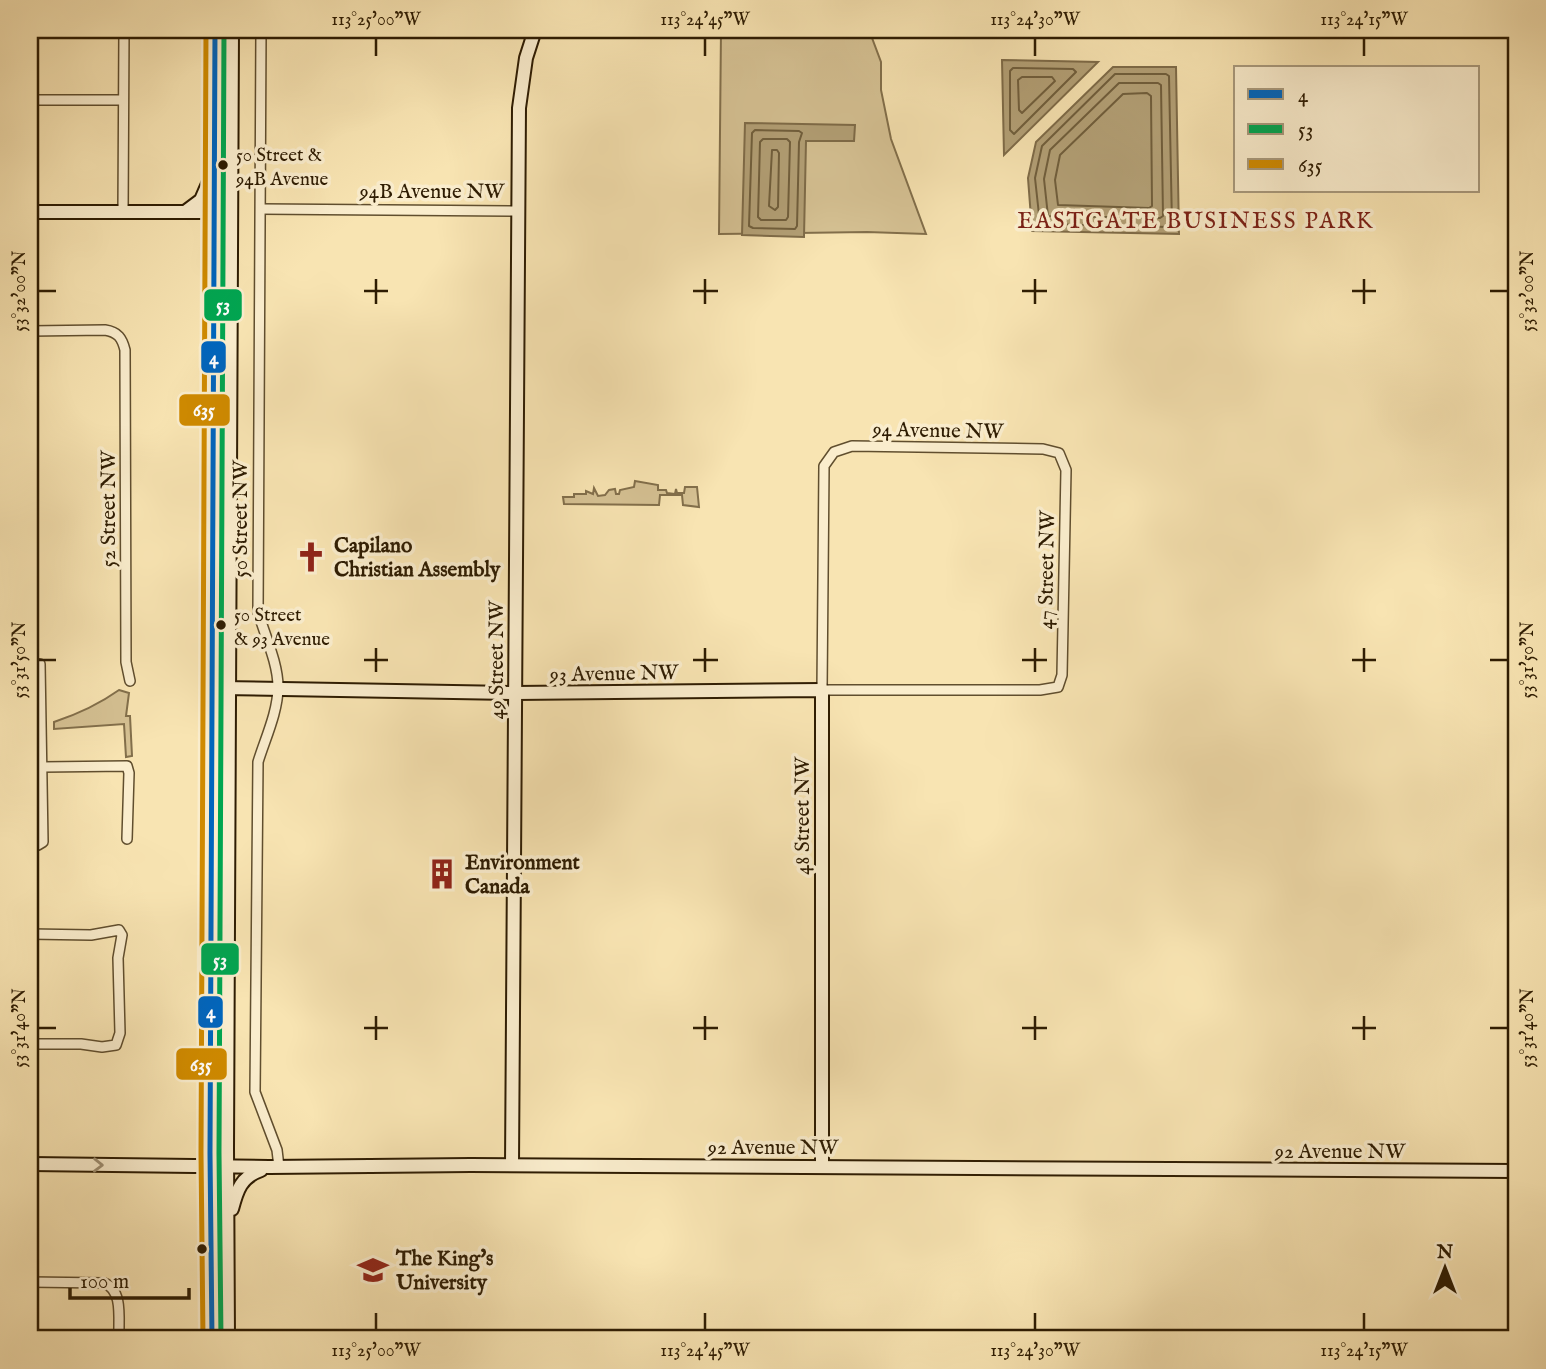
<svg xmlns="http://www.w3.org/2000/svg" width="1546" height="1369" viewBox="0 0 1546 1369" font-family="'IM FELL English',serif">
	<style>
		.green { fill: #d6c294; stroke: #826f4b; stroke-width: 2 }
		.water { fill: #b3a076; stroke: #7e6b48; stroke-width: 2 }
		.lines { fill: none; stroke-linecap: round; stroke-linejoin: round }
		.shore { stroke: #705e3c; stroke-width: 2 }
		.street-casing { stroke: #604e2e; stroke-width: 12 }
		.secondary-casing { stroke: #2e1c02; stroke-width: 16 }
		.street { stroke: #faedcd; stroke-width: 9 }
		.secondary { stroke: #faedcd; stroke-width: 12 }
		.bus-1-casing { stroke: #faedcd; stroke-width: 10 }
		.bus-2-casing { stroke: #faedcd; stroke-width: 10 }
		.bus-3-casing { stroke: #faedcd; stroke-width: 10 }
		.bus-1 { stroke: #0065bd; stroke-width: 5 }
		.bus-2 { stroke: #00a651; stroke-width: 5 }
		.bus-3 { stroke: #cf8a00; stroke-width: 5 }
		.oneway { stroke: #9e8f72 }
		.ticks { fill: none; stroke: #2e1c02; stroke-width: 2.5 }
		.bus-dot { fill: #2e1c02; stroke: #faedcd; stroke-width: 2.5 }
		.labels { text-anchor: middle; stroke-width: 7; stroke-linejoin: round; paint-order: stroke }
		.bus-label { font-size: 19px; fill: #2e1c02; stroke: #faedcd; text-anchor: start }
		.street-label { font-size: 21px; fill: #2e1c02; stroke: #faedcd }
		.poi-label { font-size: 21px; font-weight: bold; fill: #2e1c02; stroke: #faedcd; text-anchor: start }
		.neighbourhood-label { font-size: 23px; letter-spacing: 2px; fill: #7a1f14; stroke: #faedcd }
		.line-badge { stroke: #faedcd; stroke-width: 2.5 }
		.badge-label { font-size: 19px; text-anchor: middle; font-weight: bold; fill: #fff }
		.neatline { fill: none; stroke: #2e1c02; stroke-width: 2.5 }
		.ticks-label { font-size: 18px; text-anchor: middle; fill: #2e1c02 }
	</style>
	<rect width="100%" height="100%" fill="#f8e4b2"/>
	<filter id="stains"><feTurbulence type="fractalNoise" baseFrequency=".00286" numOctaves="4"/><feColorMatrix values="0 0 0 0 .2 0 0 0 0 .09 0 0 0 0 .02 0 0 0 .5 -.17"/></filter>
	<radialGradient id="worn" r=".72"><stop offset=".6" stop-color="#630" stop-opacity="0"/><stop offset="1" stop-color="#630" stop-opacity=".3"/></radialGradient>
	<g class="green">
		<path d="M721,30H869L881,62V90L891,139L926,234L867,232L719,234Z"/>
		<path d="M635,481L658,485V490H666L667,493L675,494L676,489L677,493H684L685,487H697L699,507L683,505L682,495H660L659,505L564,504L563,497H574V494H586V491L593,494L594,488L598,496L605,495L609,490L615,489L616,494H619L620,490L634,487Z"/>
		<path d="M119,690L129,693L126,716H130L132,756L126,757L124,724L54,729V722C78,714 98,705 119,690Z"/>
	</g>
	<g class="water">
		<path d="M1002,60H1003L1098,62L1004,155Z"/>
		<path d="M1113,67H1176L1179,234L1032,231L1028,178L1036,142Z"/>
		<path d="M745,123L855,125L854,141H806L804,237L742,235Z"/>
	</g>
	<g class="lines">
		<g class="shore">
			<path d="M1013,68L1073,69L1076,72L1014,134L1010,130V71Z"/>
			<path d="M1115,74H1166L1169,76L1172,225L1169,227L1040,224L1035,178L1042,146Z"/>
			<path d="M1022,77H1052L1055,81L1022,113L1019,110L1018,80Z"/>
			<path d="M1119,83H1158L1161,85L1163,216L1160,218L1048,216L1044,179L1050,150Z"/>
			<path d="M1123,94L1147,93L1151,96L1152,206L1149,208L1058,205L1055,180L1060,155Z"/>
			<path d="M755,130L799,131L802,133L799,142L797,226L795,229L753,228L749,226L752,133Z"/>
			<path d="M763,139H787L790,142L788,217L786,220H761L758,217L760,142Z"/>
			<path d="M772,150H777L779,153L778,207L775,210L769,206Z"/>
		</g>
		<g class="street-casing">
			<g id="street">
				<path d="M261,30L258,612C265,636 278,663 278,687C278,712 265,739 258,762L255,1092L277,1150L279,1167"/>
				<path d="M30,100H123"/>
				<path d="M261,209L518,211"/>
				<path d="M123,212L124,30"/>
				<path d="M30,331L105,330C118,332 122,338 125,350L126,662L130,681"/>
				<path d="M852,446L1043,449L1059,453L1066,470L1062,675L1058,687L1040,690H822L824,466L834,452Z"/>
				<path d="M30,664H40L43,842L38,845H30"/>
				<path d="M43,767L127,766L129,773L127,839"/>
				<path d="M30,934L91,935L119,930L122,935L118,958L120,1033L116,1045L102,1047L81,1044H30"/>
				<path d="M30,1282L104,1283C124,1290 118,1321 119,1339"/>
			</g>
		</g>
		<g class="secondary-casing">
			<g id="secondary">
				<path d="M30,212H220"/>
				<path d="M185,212L201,200L211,177"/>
				<path d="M221,688L516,693L822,690V1167"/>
				<path d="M30,1164L269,1167L471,1165L1516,1171"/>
				<path d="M512,1165L519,108L526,58L535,30"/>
				<path d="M232,1209C237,1190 241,1177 261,1170"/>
				<path d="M212,1339L210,1153L215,30"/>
				<path d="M228,1339L227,1148L232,30"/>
			</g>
		</g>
		<use href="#street" class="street"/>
		<use href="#secondary" class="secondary"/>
		<g class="bus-1-casing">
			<path id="bus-1" d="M212,1339L210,1153L215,30"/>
		</g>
		<g class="bus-2-casing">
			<path id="bus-2" d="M221,1339L219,1153L224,30"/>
		</g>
		<g class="bus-3-casing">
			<path id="bus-3" d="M203,1339L201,1153L206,30"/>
		</g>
		<use href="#bus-1" class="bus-1"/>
		<use href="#bus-2" class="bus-2"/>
		<use href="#bus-3" class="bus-3"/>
	</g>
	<defs><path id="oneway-chevron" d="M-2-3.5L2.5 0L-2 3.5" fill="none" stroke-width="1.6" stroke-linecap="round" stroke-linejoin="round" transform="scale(1.75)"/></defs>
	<use class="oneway" href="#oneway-chevron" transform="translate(98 1165) rotate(1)"/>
	<path class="ticks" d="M376,38V56M705,38V56M1035,38V56M1364,38V56M376,279V304M705,279V304M1035,279V304M1364,279V304M38,291H56M364,291H388M693,291H718M1022,291H1047M1352,291H1376M1490,291H1508M376,648V672M705,648V672M1035,648V672M1364,648V672M38,660H56M364,660H388M693,660H718M1022,660H1047M1352,660H1376M1490,660H1508M376,1016V1040M705,1016V1040M1035,1016V1040M1364,1016V1040M38,1028H56M364,1028H388M693,1028H718M1022,1028H1047M1352,1028H1376M1490,1028H1508M376,1313V1330M705,1313V1330M1035,1313V1330M1364,1313V1330"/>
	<defs>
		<g id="church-bare" transform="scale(2.415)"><path d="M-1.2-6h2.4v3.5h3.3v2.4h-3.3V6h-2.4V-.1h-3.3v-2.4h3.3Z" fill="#8f2418" stroke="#faedcd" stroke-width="2.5" paint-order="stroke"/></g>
		<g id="building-bare" transform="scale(2.415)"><path d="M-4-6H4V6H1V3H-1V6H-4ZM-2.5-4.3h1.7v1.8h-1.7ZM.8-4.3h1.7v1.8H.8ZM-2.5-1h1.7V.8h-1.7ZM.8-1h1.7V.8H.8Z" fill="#8f2418" stroke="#faedcd" stroke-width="2.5" paint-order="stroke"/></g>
		<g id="university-bare" transform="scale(2.415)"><path d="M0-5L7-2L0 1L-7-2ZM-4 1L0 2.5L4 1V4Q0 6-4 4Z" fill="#8f2418" stroke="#faedcd" stroke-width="2.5" paint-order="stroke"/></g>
	</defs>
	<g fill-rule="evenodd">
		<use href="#church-bare" x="311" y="557"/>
		<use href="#building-bare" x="442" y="874"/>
		<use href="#university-bare" x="373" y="1270"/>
	</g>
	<g class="bus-dot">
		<circle cx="223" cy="165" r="6"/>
		<circle cx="221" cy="625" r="6"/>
		<circle cx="202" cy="1249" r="6"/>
	</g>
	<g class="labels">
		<g class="bus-label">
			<text x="236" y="161">50 Street &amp;<tspan x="236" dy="24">94B Avenue</tspan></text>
			<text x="234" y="621">50 Street<tspan x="234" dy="24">&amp; 93 Avenue</tspan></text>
		</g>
		<g class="street-label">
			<text x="432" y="198">94B Avenue NW</text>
			<text transform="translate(938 430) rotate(1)" y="7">94 Avenue NW</text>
			<text transform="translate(108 509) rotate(-90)" y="7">52 Street NW</text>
			<text transform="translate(240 519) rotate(-90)" y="7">50 Street NW</text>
			<text transform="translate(1046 570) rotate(-89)" y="7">47 Street NW</text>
			<text transform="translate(496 660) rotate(-90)" y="7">49 Street NW</text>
			<text transform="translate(614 673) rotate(-1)" y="7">93 Avenue NW</text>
			<text transform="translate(802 816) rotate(-90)" y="7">48 Street NW</text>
			<text x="773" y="1154">92 Avenue NW</text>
			<text x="1340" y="1158">92 Avenue NW</text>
		</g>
		<g class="poi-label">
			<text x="334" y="552">Capilano<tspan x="334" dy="24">Christian Assembly</tspan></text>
			<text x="465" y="869">Environment<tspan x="465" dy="24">Canada</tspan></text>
			<text x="396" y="1265">The King's<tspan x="396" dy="24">University</tspan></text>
		</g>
		<g class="neighbourhood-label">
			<text x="1196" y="228">EASTGATE BUSINESS PARK</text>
		</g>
	</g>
	<g class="line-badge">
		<rect x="203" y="288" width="40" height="34" rx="7" fill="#00a651"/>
		<rect x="200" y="340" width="27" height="34" rx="7" fill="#0065bd"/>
		<rect x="178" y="393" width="53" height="34" rx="7" fill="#cf8a00"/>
		<rect x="200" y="942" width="40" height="34" rx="7" fill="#00a651"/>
		<rect x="197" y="995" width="27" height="34" rx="7" fill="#0065bd"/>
		<rect x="175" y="1047" width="53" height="34" rx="7" fill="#cf8a00"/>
	</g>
	<g class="badge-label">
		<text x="223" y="311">53</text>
		<text x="214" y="364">4</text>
		<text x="204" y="416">635</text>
		<text x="220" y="966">53</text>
		<text x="211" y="1018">4</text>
		<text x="201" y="1071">635</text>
	</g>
	<rect width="1546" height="1369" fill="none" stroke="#f8e4b2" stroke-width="77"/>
	<rect x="1234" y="66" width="245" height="126" fill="#faedcd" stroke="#a8997c" stroke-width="2"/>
	<rect x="1248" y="89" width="35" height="10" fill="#0065bd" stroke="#a8997c" stroke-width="2"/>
	<text x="1298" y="102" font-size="21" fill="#2e1c02">4</text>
	<rect x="1248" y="124" width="35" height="10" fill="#00a651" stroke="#a8997c" stroke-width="2"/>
	<text x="1298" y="136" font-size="21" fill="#2e1c02">53</text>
	<rect x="1248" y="159" width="35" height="10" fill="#cf8a00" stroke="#a8997c" stroke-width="2"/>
	<text x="1298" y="172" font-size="21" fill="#2e1c02">635</text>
	<g transform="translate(1445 1268)" stroke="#faedcd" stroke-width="5" paint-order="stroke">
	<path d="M0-5L12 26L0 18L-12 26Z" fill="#2e1c02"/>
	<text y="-10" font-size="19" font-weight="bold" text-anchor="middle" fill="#2e1c02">N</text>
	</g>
	<path d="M70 1288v10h119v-10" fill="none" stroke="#2e1c02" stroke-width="3.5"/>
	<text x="80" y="1288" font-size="21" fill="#2e1c02" stroke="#faedcd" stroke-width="5" paint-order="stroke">100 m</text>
	<rect x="38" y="38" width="1470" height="1292" class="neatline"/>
	<g class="ticks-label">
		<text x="376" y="25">113°25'00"W</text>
		<text x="705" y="25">113°24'45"W</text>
		<text x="1035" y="25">113°24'30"W</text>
		<text x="1364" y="25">113°24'15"W</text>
		<text transform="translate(19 291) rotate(-90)" y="6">53°32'00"N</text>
		<text transform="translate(1527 291) rotate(-90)" y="6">53°32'00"N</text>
		<text transform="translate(19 660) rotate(-90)" y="6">53°31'50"N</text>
		<text transform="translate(1527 660) rotate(-90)" y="6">53°31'50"N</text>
		<text transform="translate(19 1028) rotate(-90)" y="6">53°31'40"N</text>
		<text transform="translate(1527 1028) rotate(-90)" y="6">53°31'40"N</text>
		<text x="376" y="1356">113°25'00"W</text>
		<text x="705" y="1356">113°24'45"W</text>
		<text x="1035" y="1356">113°24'30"W</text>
		<text x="1364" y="1356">113°24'15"W</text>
	</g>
	<rect width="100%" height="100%" filter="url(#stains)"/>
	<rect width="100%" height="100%" fill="url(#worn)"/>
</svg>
